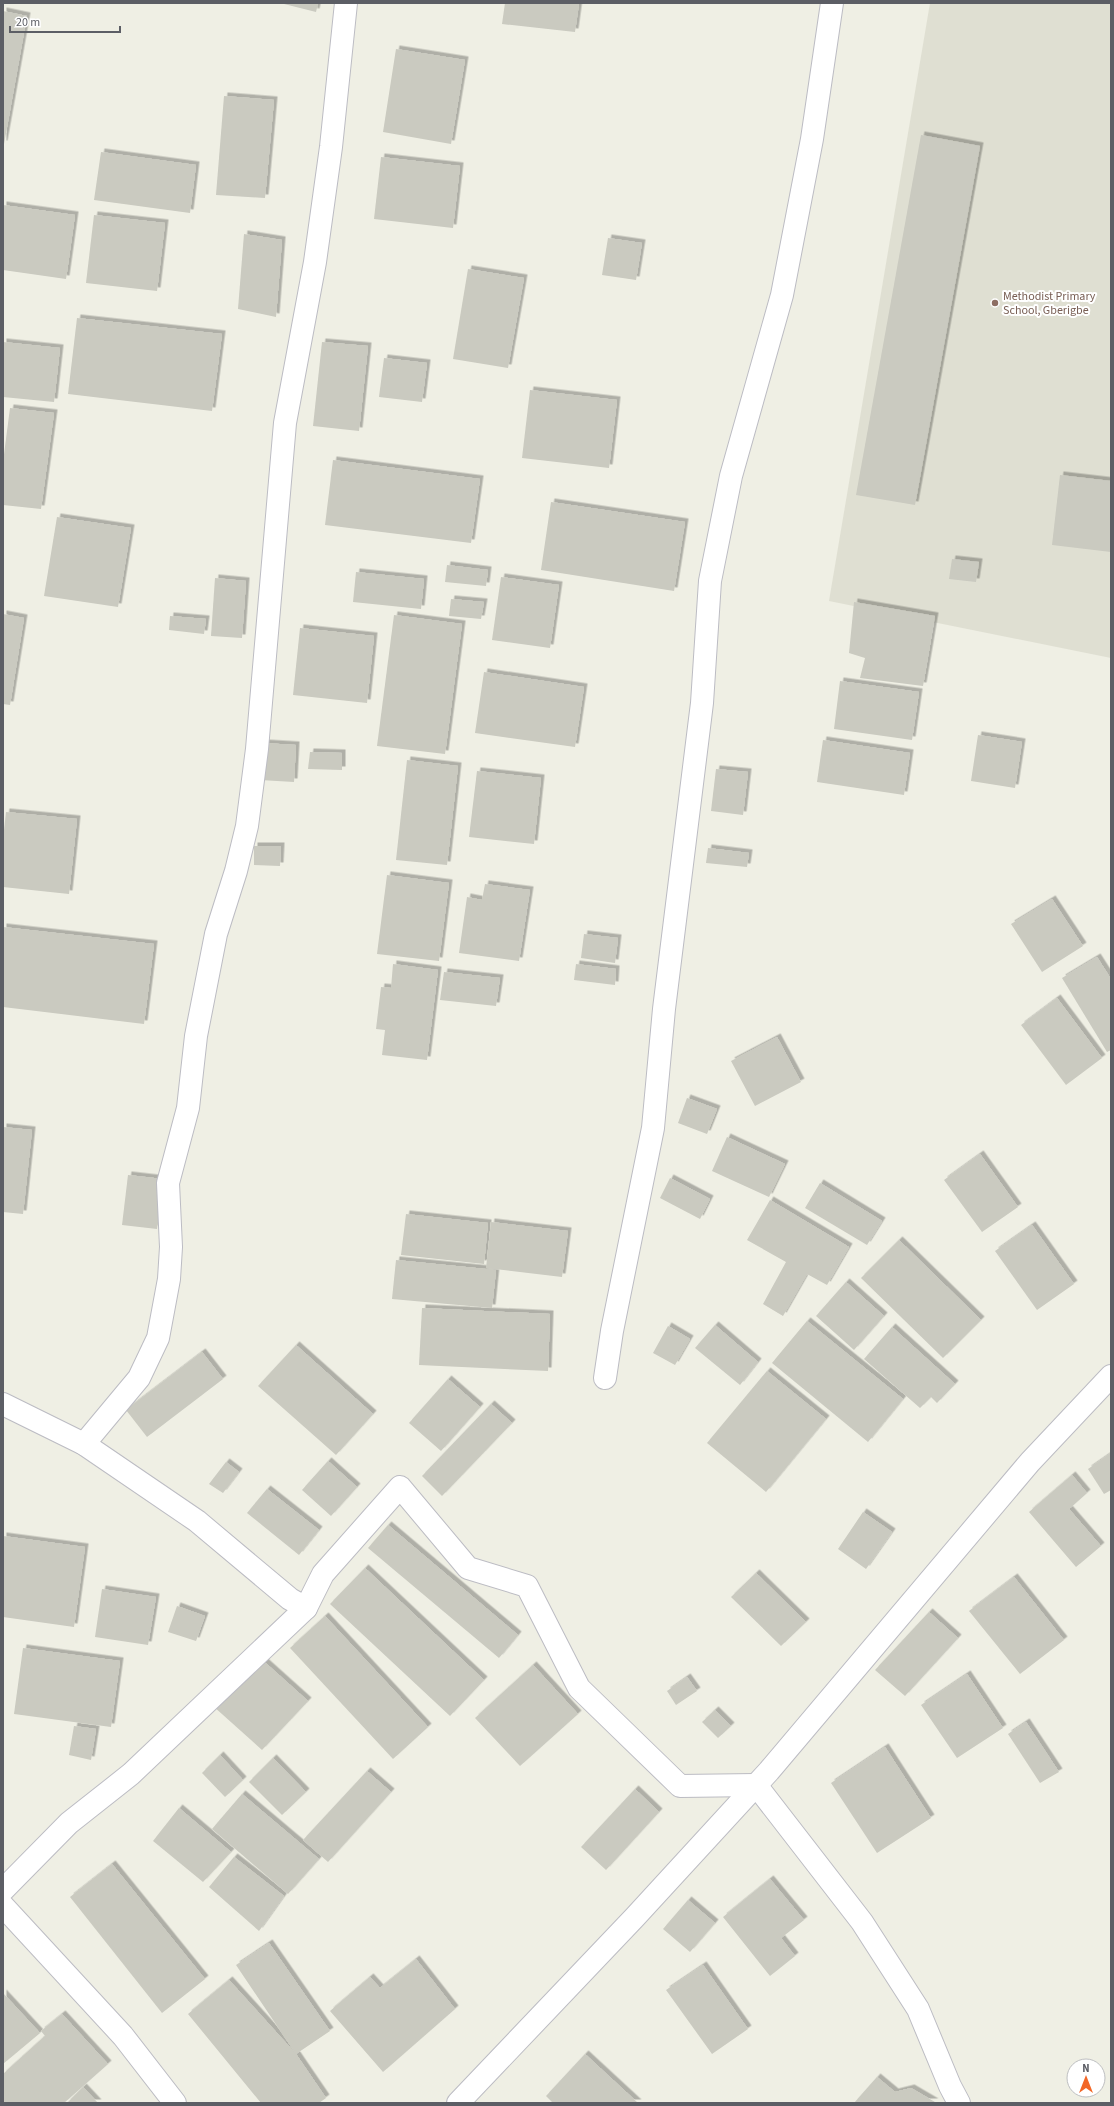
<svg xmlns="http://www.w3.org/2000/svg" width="1114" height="2106" viewBox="0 0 1114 2106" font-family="'Source Sans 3',sans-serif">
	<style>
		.education { fill: #dfdfd2 }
		.building { fill: #cacac0; filter: url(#shadow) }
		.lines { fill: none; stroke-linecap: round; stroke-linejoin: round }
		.street-casing { stroke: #bcbcc3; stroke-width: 24 }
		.street { stroke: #fff; stroke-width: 22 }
		.education-dot { fill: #8d6e63; stroke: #fff; stroke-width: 1.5 }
		.labels { text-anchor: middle; stroke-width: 4; stroke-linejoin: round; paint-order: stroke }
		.education-label { font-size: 12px; fill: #785e54; stroke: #fff; text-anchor: start }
	</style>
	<defs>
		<filter id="shadow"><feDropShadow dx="3.5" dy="-3.5" stdDeviation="0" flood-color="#0004"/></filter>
	</defs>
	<rect width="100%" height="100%" fill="#efefe4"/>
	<path class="education" d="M930,3L1111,4V658L829,601Z"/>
	<g class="building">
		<path d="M280,3H318L316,12Z"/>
		<path d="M505,3H579L575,32L502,24Z"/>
		<path d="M3,11L27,16L4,144H3Z"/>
		<path d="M396,49L465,60L451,144L383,132Z"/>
		<path d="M224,96L274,100L265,198L216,195Z"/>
		<path d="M921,135L980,146L915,505L856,495Z"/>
		<path d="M101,152L196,165L190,213L94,200Z"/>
		<path d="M381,157L460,166L453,228L374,219Z"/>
		<path d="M3,205L75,215L66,279L3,270Z"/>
		<path d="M94,215L165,223L157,291L86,283Z"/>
		<path d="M244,234L282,240L276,317L238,309Z"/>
		<path d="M608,238L642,243L636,280L602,275Z"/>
		<path d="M468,269L524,278L508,368L453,359Z"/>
		<path d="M77,318L222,334L212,411L68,394Z"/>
		<path d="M3,342L60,348L54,402L3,397Z"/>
		<path d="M322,342L368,346L359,431L313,426Z"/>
		<path d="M384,358L427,363L422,402L379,397Z"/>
		<path d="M530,390L617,400L609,468L522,458Z"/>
		<path d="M10,408L54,413L41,509L3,505V462Z"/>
		<path d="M333,460L480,479L471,543L325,525Z"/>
		<path d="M1060,475L1111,481V552L1052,545Z"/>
		<path d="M551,502L685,522L674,591L541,570Z"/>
		<path d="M57,517L131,528L118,607L44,596Z"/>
		<path d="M952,559L979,562L976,582L949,579Z"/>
		<path d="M447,565L488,570L486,586L445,582Z"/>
		<path d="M356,572L424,579L421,609L353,602Z"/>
		<path d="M501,577L559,585L550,648L492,640Z"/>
		<path d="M215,578L246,581L242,638L211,636Z"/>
		<path d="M451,599L484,602L481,619L449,616Z"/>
		<path d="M854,602L935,616L923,686L860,678L865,658L849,653Z"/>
		<path d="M3,614L24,618L10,705L3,704Z"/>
		<path d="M394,615L462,624L445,754L377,746Z"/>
		<path d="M170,616L206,619L204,634L169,630Z"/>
		<path d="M300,628L374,636L367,703L293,695Z"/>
		<path d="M484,672L584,687L575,747L475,733Z"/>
		<path d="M840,681L919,692L912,740L834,729Z"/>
		<path d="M978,735L1022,742L1015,788L971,781Z"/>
		<path d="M823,740L910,753L904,795L817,782Z"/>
		<path d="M263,743L296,745L294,782L260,780Z"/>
		<path d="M310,752L342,753V770L308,769Z"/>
		<path d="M407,760L458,766L447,865L396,860Z"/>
		<path d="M716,769L748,772L743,815L711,811Z"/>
		<path d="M477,771L541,778L534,844L469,837Z"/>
		<path d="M6,812L77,819L69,894L3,887V839Z"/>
		<path d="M254,846H281L280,866L254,865Z"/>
		<path d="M708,848L749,853L747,867L706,863Z"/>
		<path d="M387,875L449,883L439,961L377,954Z"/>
		<path d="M485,884L530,890L519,961L459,953L467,897L482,900Z"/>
		<path d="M1052,899L1083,946L1042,972L1011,924Z"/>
		<path d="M3,927L154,944L144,1024L3,1007Z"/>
		<path d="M584,934L618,938L615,963L581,958Z"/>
		<path d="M1097,957L1111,979V1050L1107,1052L1062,978Z"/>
		<path d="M393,964L438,970L427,1060L382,1055L385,1030L376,1029L381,987L391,988Z"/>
		<path d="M576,964L616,969L615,985L574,980Z"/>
		<path d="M444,972L500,978L496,1006L440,1000Z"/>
		<path d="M1057,998L1102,1058L1066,1085L1021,1025Z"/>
		<path d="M777,1037L801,1082L755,1106L731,1061Z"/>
		<path d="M687,1098L717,1109L707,1134L678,1123Z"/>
		<path d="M3,1127L32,1130L23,1214L3,1212Z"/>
		<path d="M727,1137L785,1164L769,1197L712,1171Z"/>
		<path d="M980,1154L1018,1207L982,1232L944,1180Z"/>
		<path d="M128,1175L163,1179L157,1229L122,1225Z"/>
		<path d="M670,1178L710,1199L700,1219L660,1198Z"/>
		<path d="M820,1183L882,1221L867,1245L805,1208Z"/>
		<path d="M770,1200L849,1247L827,1285L807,1274L783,1316L763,1304L786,1262L747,1240Z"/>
		<path d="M406,1214L488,1223L484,1264L401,1255Z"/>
		<path d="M491,1222L568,1231L562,1277L486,1268Z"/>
		<path d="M1032,1225L1074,1284L1037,1310L995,1251Z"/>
		<path d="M899,1240L981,1320L943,1358L861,1278Z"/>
		<path d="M396,1260L496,1270L492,1308L392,1299Z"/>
		<path d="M846,1282L884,1316L854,1350L816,1316Z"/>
		<path d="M422,1308L550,1314L548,1371L419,1365Z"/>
		<path d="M807,1321L903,1399L868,1442L772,1363Z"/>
		<path d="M715,1325L758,1362L740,1385L695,1348Z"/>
		<path d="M668,1326L690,1339L675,1365L653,1353Z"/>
		<path d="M892,1327L955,1384L937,1403L931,1397L920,1408L864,1359Z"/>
		<path d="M296,1345L373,1414L336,1455L258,1386Z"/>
		<path d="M202,1352L223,1379L147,1437L126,1410Z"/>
		<path d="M767,1371L826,1419L766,1492L707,1443Z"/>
		<path d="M448,1379L480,1407L441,1451L409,1423Z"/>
		<path d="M491,1404L512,1423L442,1496L422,1476Z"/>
		<path d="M1111,1453V1490L1104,1494L1088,1469Z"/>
		<path d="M328,1461L357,1487L331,1516L302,1490Z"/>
		<path d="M226,1462L239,1472L223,1493L209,1484Z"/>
		<path d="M1072,1475L1087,1493L1069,1509L1101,1546L1076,1567L1029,1512Z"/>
		<path d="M267,1489L319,1530L299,1555L247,1513Z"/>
		<path d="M863,1512L892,1532L866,1569L838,1549Z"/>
		<path d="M388,1525L518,1635L499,1658L368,1548Z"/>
		<path d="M3,1536L85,1547L74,1627L3,1617Z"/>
		<path d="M365,1568L484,1680L450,1716L330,1604Z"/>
		<path d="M756,1573L806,1622L781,1646L731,1597Z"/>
		<path d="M1014,1577L1064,1640L1020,1674L969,1611Z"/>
		<path d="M102,1589L156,1597L148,1645L95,1637Z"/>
		<path d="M177,1606L205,1616L196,1641L168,1632Z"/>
		<path d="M929,1612L958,1638L905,1696L875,1670Z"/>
		<path d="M325,1616L428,1727L393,1759L290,1648Z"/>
		<path d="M23,1648L120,1661L111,1727L14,1714Z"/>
		<path d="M259,1657L308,1701L262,1750L213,1706Z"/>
		<path d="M533,1665L578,1714L520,1766L475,1718Z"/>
		<path d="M967,1674L1003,1728L957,1758L921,1705Z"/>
		<path d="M687,1677L697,1691L676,1705L667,1691Z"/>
		<path d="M715,1710L731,1726L718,1738L702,1722Z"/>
		<path d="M1026,1722L1059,1772L1040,1783L1008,1734Z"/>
		<path d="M74,1726L96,1729L91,1760L69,1755Z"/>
		<path d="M885,1747L931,1818L877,1853L831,1783Z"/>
		<path d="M220,1755L243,1780L225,1797L202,1773Z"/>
		<path d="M273,1758L306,1792L282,1815L249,1782Z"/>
		<path d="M367,1771L391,1792L328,1862L303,1840Z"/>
		<path d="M635,1789L659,1812L606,1870L581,1847Z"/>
		<path d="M242,1794L319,1859L288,1894L212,1829Z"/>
		<path d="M179,1808L231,1852L203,1882L153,1841Z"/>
		<path d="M234,1857L284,1896L259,1931L209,1887Z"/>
		<path d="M112,1864L205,1979L162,2013L70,1897Z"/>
		<path d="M770,1879L804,1920L781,1938L795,1956L770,1976L723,1917Z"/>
		<path d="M688,1900L715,1923L690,1952L663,1929Z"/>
		<path d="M269,1943L330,2031L296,2054L326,2098L319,2103H261L188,2014L229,1980L296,2054L236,1965Z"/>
		<path d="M416,1959L455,2009L383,2072L330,2011L370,1977L380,1988Z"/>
		<path d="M703,1965L748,2029L712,2054L666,1990Z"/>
		<path d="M3,1993L40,2033L3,2064Z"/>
		<path d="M62,2014L108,2064L64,2103H3V2074L45,2036L41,2031Z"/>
		<path d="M585,2054L638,2103H553L546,2096Z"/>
		<path d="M877,2077L895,2092L911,2088L935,2102L854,2103Z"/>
		<path d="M83,2087L98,2103H67Z"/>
	</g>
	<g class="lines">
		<g class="street-casing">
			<g id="street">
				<path d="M605,1378L612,1331L653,1128L664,1009L702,703L710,581L731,476L782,295L812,139L832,3"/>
				<path d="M3,1404L84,1444L197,1521L290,1599L306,1608L323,1574L400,1487L468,1568L527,1586L579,1688L680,1786L756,1785"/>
				<path d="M84,1444L139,1378L158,1338L169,1279L171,1247L168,1183L188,1108L196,1036L216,934L236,871L247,826L257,749L285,423L315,262L331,147L346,3"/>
				<path d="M756,1785L862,1922L918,2009L950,2086L959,2103"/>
				<path d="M3,1890L69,1823L131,1774L306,1608"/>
				<path d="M3,1906L123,2036L175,2103"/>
				<path d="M458,2103L635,1917L769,1771L1030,1462L1111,1376"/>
			</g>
		</g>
		<use href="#street" class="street"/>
	</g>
	<circle class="education-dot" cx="995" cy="303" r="4"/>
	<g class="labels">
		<g class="education-label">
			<text x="1003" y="300">Methodist Primary<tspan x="1003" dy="14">School, Gberigbe</tspan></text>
		</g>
	</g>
	<rect width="1114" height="2106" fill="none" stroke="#5c5e65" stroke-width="8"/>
	<g transform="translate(1086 2078)"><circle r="19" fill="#ffffff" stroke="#bebfc1"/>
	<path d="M0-3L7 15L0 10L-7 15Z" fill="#f26727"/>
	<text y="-6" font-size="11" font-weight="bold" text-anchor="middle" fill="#5c5e65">N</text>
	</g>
	<path d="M10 26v6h110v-6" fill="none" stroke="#5c5e65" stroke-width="2"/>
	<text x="16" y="26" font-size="12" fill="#5c5e65" stroke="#ffffff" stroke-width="3" paint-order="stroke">20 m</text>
</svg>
